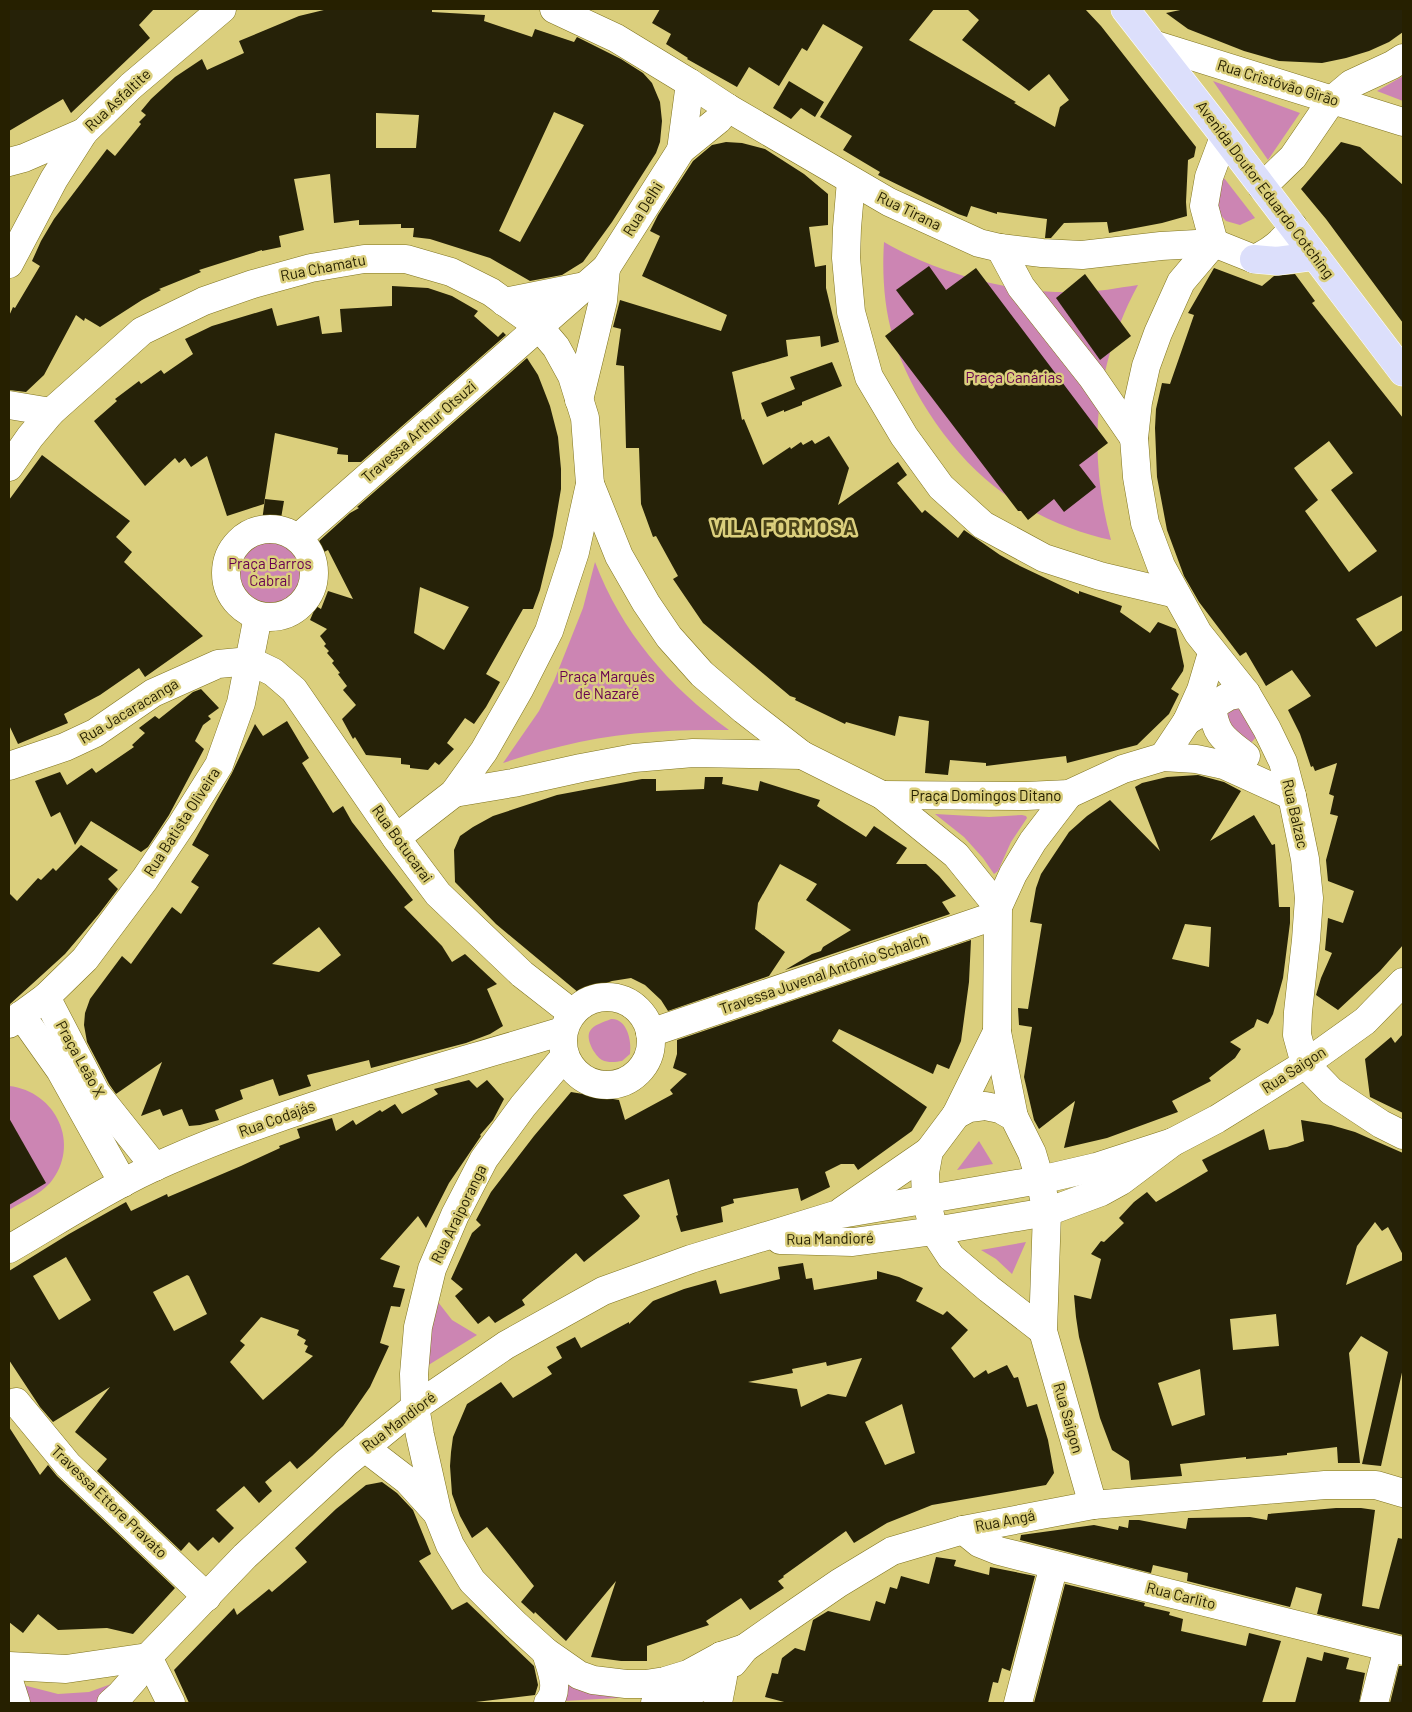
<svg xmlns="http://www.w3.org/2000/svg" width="1412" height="1712" viewBox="0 0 1412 1712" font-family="Barlow,sans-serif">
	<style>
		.green { fill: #cc85b3 }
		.building { fill: #262208; fill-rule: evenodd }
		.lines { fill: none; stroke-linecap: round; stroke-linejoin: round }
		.minor-casing { stroke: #7f731d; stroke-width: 29 }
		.major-casing { stroke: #fff; stroke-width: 29 }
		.minor { stroke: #fff; stroke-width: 28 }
		.major { stroke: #dcdffb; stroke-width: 28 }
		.labels { text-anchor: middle; stroke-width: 5; stroke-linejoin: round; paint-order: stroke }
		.street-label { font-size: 15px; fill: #262000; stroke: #dbcf7d }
		.park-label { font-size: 15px; fill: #670050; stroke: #dbcf7d }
		.district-label { font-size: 20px; font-weight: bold; letter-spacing: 1px; fill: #494217; stroke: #dbcf7d }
	</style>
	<rect width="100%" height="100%" fill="#dbcf7d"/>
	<g class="green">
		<path d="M1403,76V101L1377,91Z"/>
		<path d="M1213,81L1300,113L1268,160Z"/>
		<path d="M1224,178L1255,218L1240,225L1226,221L1215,209L1216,192Z"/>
		<path d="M884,242C939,274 1013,294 1077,292C1098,292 1117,288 1138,285C1094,366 1087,452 1111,540C1076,533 1032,514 1003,493C954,458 910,394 893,337C884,307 882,273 884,242Z"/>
		<circle cx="270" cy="572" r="36"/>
		<path d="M595,562C621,631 669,687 729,730C704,730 678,730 653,732C602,735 551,747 503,763L539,711L554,681L583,608Z"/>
		<path d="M1232,693L1256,737L1251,743L1236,742L1218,699Z"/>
		<path d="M935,814L989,817L1022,815L1026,816L1027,818L1011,842L998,871L994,874L983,858L964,837Z"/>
		<path d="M611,1019C627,1018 632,1041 630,1054L622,1061C616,1062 608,1063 602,1060C595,1056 585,1039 590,1031C593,1025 604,1022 611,1019Z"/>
		<path d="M9,1086C56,1091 82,1145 50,1183C39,1195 22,1202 9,1210Z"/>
		<path d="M979,1141L993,1164L957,1170Z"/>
		<path d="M1026,1242L1012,1274L996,1259L981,1250Z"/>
		<path d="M438,1302L452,1320L477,1335L422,1369Z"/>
		<path d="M128,1678L100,1703H27L23,1685L58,1694L89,1692Z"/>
		<path d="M565,1682L618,1693V1698L563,1701Z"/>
	</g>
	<g class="building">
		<path d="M9,9H154L139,25L150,38L71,113L63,99L9,131Z"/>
		<path d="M328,9H432V12L485,15L484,21L532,37L535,29L574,42L577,37L621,59L643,73L652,83L660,102L662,121L660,142L656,153L612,222L583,262L562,275L530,281L490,258L430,239L413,237L414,228H401V224L359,225V220L334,223L330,174L294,179L304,230L279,236L281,247L262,251V250L199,270L201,272L159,289L161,290L142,300L100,327L85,318L84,321L76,315L44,375L26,392L9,390V316L13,307L15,308L40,266L32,261L41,241L54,219L107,149L115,156L141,124L139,122L146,115L141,111L151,99L175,77L202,59L207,70L244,53L239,41L299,16ZM554,112L584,125L520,242L499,231ZM376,113L419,115L416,148H376Z"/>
		<path d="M660,9H934L909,40L1016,102L1014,103L1055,127L1060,107L1069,100L1049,74L1029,91L962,40L979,20L967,9H1085L1101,26L1196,147L1194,157L1188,160L1186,202L1187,216L1162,223L1109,233L1107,222L1064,223L1051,238H1045L1047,219L997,212V214L971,206L967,217L958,214L878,175L880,172L843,150L852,136L820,117L863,47L823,24L807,51L802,48L779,86L749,67L737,87L687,59L688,58L666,44L671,34L652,23Z"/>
		<path d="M1185,9H1403V32L1389,42L1369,51L1346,58L1322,63L1279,61L1244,51L1188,29L1166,13Z"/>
		<path d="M789,81L824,102L815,117L801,108L791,119L773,108Z"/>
		<path d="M726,142L742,143L765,149L804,174L828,194V225L809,227L815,267L826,265V288L839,342L821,347L820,336L786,340L788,356L732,372L742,420L744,419L763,465L790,447L791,449L801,442L803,445L812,440L815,444L829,436L849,468L838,505L898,462L907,475L897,483L922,513L925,510L958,538L964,530L1000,555L1020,566L1079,594V591L1122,606L1120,612L1150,633L1158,622L1176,629L1184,666L1183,671L1171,689L1179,694L1169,714L1137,745L1067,763L1066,756L986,766V763L950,760L948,775L925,773L929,721L899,716L895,736L846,722L845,724L795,700L796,698L790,696L703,623L673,579L678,576L656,536L653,537L641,504L639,448H626L624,366L616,365L621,329L613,327L620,300L721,331L727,315L642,276L660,236L650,231L658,215L693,161L712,145Z"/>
		<path d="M1341,142L1360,147L1403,185V323L1326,219L1301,189Z"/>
		<path d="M929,266L946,290L976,268L1108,443L1079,465L1096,487L1064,512L1054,499L1028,520L1021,511H1018L885,336L914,314L896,290Z"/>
		<path d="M1214,268L1262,286L1274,276L1295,274L1315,301L1312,303L1403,418V595L1356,619L1376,647L1403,630V945L1380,971L1338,1010L1316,995L1321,978L1332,953L1325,950L1328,918L1343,923L1354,891L1328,881L1326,860L1338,816L1330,814L1334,796L1329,794L1337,763L1315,771L1313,766L1311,767L1300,734L1288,710L1311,696L1292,670L1266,686L1246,652L1240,656L1199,602L1184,576L1167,530L1157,477L1155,428L1156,409L1162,383L1170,384L1194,315L1188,313ZM1329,441L1353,473L1331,490L1377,551L1349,572L1305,511L1318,500L1294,468Z"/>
		<path d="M1085,274L1131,336L1100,360L1056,298Z"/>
		<path d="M392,286L428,288L452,296L478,311L474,316L498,337L503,332L506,335L361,462H348V455L337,454L338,448L275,433L264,504L227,516L207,456L191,467L185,458L179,463L175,458L145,486L94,421L117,401L115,399L139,381L141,384L161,370L164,374L193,354L185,339L212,326L272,308L277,326L319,316L322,334L342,332L340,309L392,306Z"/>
		<path d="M527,358L538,375L550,406L558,437L561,469V489L553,536L540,590L533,609H523L486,674L500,682L486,707L474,724L465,718L447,743L454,749L439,765L435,762L428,770L410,768V765L401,764V758L366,755L355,737L353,739L342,719L356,705L343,690L347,686L338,674L340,673L332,663L334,661L327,653L329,651L324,646L326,644L320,636L327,629L310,620L316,606L321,609L328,591L353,599L328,550L324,552L319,541L350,513L359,508L357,507ZM420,587L469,607L444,650L414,633Z"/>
		<path d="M832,362L842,386L802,402V405L784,412V410L767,417L761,403L795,389L790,377Z"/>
		<path d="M42,455L130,521L116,537L132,552L124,562L203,636L145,677L139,668L100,695L64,714L68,723L18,744L9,725V500Z"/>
		<path d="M265,499L284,501L280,524L262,521Z"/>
		<path d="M201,689L219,708L208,716L211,719L203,725L195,741L204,749L169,815L148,847L141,852L91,821L75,845L60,812L51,817L35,781L60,772L67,785L92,768L96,773L134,747L132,745L145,733L139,728L155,716L159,719L193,692Z"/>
		<path d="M287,721L309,758L302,763L333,813L343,806L352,822L413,900L404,907L442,946L452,962L465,954L497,984L487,989L503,1026L490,1034L466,1043L371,1068L369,1060L307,1075L311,1086L279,1096L273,1079L240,1090L243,1099L215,1110L219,1120L200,1125L189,1126L182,1109L163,1116L160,1109L141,1116L162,1062L116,1094L109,1084L87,1042L84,1025L85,1013L90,999L122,956L131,964L172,907L181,914L199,887L191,882L209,855L192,845L232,773L255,724L263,736ZM319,927L341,955L319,972L272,964Z"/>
		<path d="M1198,775L1224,782L1241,791L1210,841L1254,815L1272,845L1275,844L1279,907H1290V923L1283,978L1273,1014L1268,1024L1257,1019L1254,1027L1230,1042L1241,1049L1235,1058L1209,1078L1211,1081L1172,1101L1178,1112L1107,1138L1064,1148L1075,1101L1039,1129L1034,1120L1024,1077L1032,1027L1019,1025L1018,1008L1028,1009L1042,924L1030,922L1036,888L1041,874L1069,832L1087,816L1110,800L1160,851L1135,787L1142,783L1167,777ZM1185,924L1211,927L1209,967L1172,959Z"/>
		<path d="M705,777H723L722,784L758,791L760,781L820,800L817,806L866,837L874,826L907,848L896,864H926L939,876L956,896L942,902L950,914L785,970L812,954L821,951L823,947L851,930L806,900L817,884L780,864L758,903L755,929L785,952L769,976L668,1011L661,1000L645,985L631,978L612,981L579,993L496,924L455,882L454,850L460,836L473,827L493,816L557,795L642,779H656V791L704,789Z"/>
		<path d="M81,845L118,870L108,879L118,889L99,914L65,954L9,1005V893L17,901L38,878L41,880L53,868L56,871Z"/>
		<path d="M971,940L969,982L961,1041L949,1069L937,1064L933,1074L839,1029L832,1041L927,1107L912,1131L858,1170L854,1164H841L825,1172L830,1187L801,1201L798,1188L733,1199L734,1203L721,1207L723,1222L681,1232L676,1216L678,1215L669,1179L623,1195L640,1216L638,1219L584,1262L576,1253L522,1300L525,1305L495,1323L489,1316L478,1324L455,1296L463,1289L451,1279L472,1233L481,1225L476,1220L491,1192L534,1136L571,1092L619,1100L625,1120L673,1094L670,1090L687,1074L673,1068L677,1054V1040Z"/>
		<path d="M1403,1034V1113L1370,1097L1365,1059L1391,1037L1395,1043Z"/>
		<path d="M469,1080L477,1088L487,1080L504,1099L493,1120L480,1135L481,1136L449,1183L426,1228L418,1216L380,1259L400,1266L393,1287L405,1289L400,1307L391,1306L380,1343L389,1346L370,1387L343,1426L312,1456L297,1469L290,1461L265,1482L272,1491L259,1503L244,1486L216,1510L234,1528L219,1543L213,1537L198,1551L189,1542L181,1551L97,1471L107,1459L75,1432L110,1387L53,1422L40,1407L9,1360V1271L69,1234L126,1202L131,1211L167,1194L168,1197L241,1166L280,1148L279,1146L300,1138L297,1129L332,1118L336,1131L353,1120L356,1125L380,1110L382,1112L395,1104L402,1114L438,1094L434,1089ZM66,1257L91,1300L59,1320L33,1276ZM187,1275L189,1276L207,1314L174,1331L153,1292ZM261,1317L299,1330L297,1335L306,1340L304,1344L308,1346L305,1352L313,1356L263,1400L230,1362L245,1345L240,1341Z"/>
		<path d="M9,1118L46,1183L9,1205Z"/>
		<path d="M1301,1120L1331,1125L1355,1132L1403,1153V1255L1388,1227L1382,1231L1375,1222L1357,1246L1346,1285L1403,1260V1368L1381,1466L1362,1464L1388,1352L1361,1336L1349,1353L1360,1463H1338L1337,1447L1287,1453V1455L1246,1459V1457L1180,1464L1182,1476L1131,1480L1129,1461L1112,1450L1100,1418L1079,1337L1076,1317L1074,1295L1091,1299L1101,1259L1091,1254L1101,1241L1104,1242L1124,1223L1119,1218L1134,1202L1147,1192L1156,1202L1208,1171L1202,1160L1264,1129L1269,1150L1287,1147L1304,1141ZM1276,1314L1279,1346L1233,1350L1230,1319ZM1200,1369L1205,1415L1172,1426L1158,1383Z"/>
		<path d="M803,1263L806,1279L812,1278L814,1290L877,1279V1271L899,1277L923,1288L916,1301L943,1315L947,1311L968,1330L951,1348L974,1378L986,1370L988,1374L1007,1365L1014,1378L1018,1377L1027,1407L1037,1404L1048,1440L1054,1473L1046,1485L932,1505L887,1523L854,1543L846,1531L783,1576L784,1577L778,1581L784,1588L750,1610L741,1598L706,1621L709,1625L647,1646V1661H621L591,1657L616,1581L566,1641L535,1612L534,1614L521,1602L534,1586L487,1527L472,1538L460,1516L452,1494L450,1466L451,1452L453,1437L467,1404L501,1382L513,1398L552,1374L547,1367L562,1358L556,1347L575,1337L581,1348L629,1322V1324L653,1301L684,1289L716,1280L720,1294L780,1279L778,1267ZM862,1358L846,1397L828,1394L801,1407L797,1389L748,1382L793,1373L792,1369L826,1362L827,1366ZM902,1404L915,1453L885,1465L865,1422Z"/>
		<path d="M9,1427L40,1475L48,1465L57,1476L175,1588L133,1634L107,1628L58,1630L38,1614L23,1633L9,1622Z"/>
		<path d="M382,1482L397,1493L413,1510L431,1554L419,1561L452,1610L467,1602L534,1666L538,1685L535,1695L467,1703H189L174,1670L234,1608L237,1615L269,1589L272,1592L307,1562L295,1548L336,1509L366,1485Z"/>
		<path d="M1336,1508H1361L1375,1510L1362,1606L1379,1609L1398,1538L1403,1539V1635L1317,1614L1322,1594L1296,1587L1290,1607L1187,1581L1188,1573L1153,1565L1151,1573L1020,1540L1021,1535L1094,1525L1118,1530L1119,1526L1128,1528L1129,1520H1139L1186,1529L1188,1518L1250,1517L1267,1520L1268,1514Z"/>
		<path d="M936,1557L956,1560L954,1566L989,1575L990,1567L1035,1576L1010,1671L1002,1668L998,1683L993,1682L988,1703H788L765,1697L772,1673L778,1674L782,1658L795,1648L805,1651L813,1620L828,1611L870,1621L876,1601L885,1604L890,1587L897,1589L901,1576L929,1584Z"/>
		<path d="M1065,1584L1145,1603L1144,1606L1170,1612L1169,1615L1183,1619L1181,1631L1246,1646L1249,1633L1281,1641L1262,1703H1034Z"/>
		<path d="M1324,1652L1349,1658L1346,1669L1365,1673L1359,1703H1295L1307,1657L1322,1661Z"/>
		<path d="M1399,1666H1403V1703H1390Z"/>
	</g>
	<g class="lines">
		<g class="minor-casing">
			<g id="minor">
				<path d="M554,9L616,38L690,83L728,108L889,202L979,243L1000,248L1042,253L1082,255L1161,246L1214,243L1254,259C1270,252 1284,242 1293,226"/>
				<path d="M1153,44L1403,122"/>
				<path d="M681,150L690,83"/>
				<path d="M9,162L24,158L84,132"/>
				<path d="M851,181L847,228L846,258L851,312L869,377L904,436L941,487L983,525L1044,558L1100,576L1176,594"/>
				<path d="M1262,187L1293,157L1332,100L1351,84L1392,65L1403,58"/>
				<path d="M1214,243L1181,282L1158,333L1146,366L1138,402L1134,438L1137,477L1145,523L1161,566L1198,633L1246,693L1267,729L1283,762L1292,796L1305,859L1309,898L1306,940L1298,1012L1297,1035L1305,1064L1331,1091L1381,1124L1403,1135"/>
				<path d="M1214,243L1204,206L1209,177L1224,137"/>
				<path d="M1000,248L1021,287L1092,377L1134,438"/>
				<path d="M9,264L54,179L84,132L131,86L222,9"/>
				<path d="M504,302L585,286"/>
				<path d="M579,400L603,301L606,268"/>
				<path d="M9,405L51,412"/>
				<path d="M9,467L30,437L51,412L142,331L204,301L253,284L311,268L364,259H406L451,272L491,292L539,327L556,347L572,376L585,418L590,484L575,552L549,631L520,688L484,751L454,793L396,838"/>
				<path d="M590,484L619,556L646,603L669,637L702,674L744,710L802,755L882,795L956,855L998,907"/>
				<circle cx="270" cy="573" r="44"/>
				<path d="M298,538L606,268L681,150L718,120L728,108"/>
				<path d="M1212,706C1215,735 1224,739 1246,756"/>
				<path d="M1187,721L1229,696L1246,693"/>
				<path d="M1163,757L1187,721L1201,690L1212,653"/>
				<path d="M9,766L65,747L95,733L153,693L218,664L250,661L273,672L294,690L396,838L438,894L522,974L572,1013"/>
				<path d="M454,793L513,783L581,768L634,758L693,753L802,755"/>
				<path d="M882,795L1026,796L1069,794L1123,769L1163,757L1196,759L1224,765L1292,796"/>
				<path d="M46,997L96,1093L155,1167"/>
				<circle cx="607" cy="1041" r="44"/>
				<path d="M21,1015L60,1070L123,1183"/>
				<path d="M9,1024L46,997L85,959L145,879L182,824L219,765L241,703L258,616"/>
				<path d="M650,1033L997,915"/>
				<path d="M565,1056L523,1106L484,1159L455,1215L432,1269L418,1327L414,1374L415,1407L420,1435L438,1515L450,1545L472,1581L515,1624L546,1652L579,1675L593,1680L626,1684H646L665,1681L688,1674L721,1656L745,1648"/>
				<path d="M956,1115L997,1032"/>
				<path d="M1014,1117L997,1032L998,907L1013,874L1033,841L1069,794"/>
				<path d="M842,1211L929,1151"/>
				<path d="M780,1240L853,1242L934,1231L1047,1212L1101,1192L1121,1181L1173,1142L1217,1119L1305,1064L1365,1021L1403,982"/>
				<path d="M9,1249C61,1219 112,1185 168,1161C295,1105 431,1071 563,1031"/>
				<path d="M1043,1331L989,1289L951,1257L934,1231L926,1199L925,1173L929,1151L956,1115L969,1108L985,1106L1000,1109L1014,1117L1032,1153L1040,1180L1047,1212L1043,1331L1093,1505"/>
				<path d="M16,1402L68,1465L207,1597"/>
				<path d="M365,1448L408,1481L436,1512"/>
				<path d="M963,1530L979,1543L999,1551L1403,1651"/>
				<path d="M546,1652C550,1668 561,1689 548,1703"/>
				<path d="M148,1657L171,1703"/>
				<path d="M733,1663L745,1648L785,1620L839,1583L892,1551L963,1530L1093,1505L1325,1485H1376L1403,1493"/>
				<path d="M9,1666L66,1669L148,1657"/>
				<path d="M9,1681L16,1703"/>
				<path d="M111,1703L120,1695L135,1678L148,1657L245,1556L346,1463L415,1407L506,1345L603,1291L691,1259L835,1215L1040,1180L1096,1167L1173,1142"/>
				<path d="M655,1703L700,1688"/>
				<path d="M718,1703L723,1677L721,1656"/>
				<path d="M1018,1703L1054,1565"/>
				<path d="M1374,1703L1388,1648"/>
			</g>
		</g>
		<g class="major-casing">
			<g id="major">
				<path d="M1125,9L1217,127L1403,372"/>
				<path d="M1254,259L1277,261L1315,256"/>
			</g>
		</g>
		<use href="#minor" class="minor"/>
		<use href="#major" class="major"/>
	</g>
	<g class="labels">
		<g class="street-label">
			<text transform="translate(1278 83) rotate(17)" y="5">Rua Cristóvão Girão</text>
			<text transform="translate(118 100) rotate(-43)" y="5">Rua Asfaltite</text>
			<text transform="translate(1265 190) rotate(53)" y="5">Avenida Doutor Eduardo Cotching</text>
			<text transform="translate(643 209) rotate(-58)" y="5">Rua Delhi</text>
			<text transform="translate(909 211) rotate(26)" y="5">Rua Tirana</text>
			<text transform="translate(323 268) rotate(-11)" y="5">Rua Chamatu</text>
			<text transform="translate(419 432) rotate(-41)" y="5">Travessa Arthur Otsuzi</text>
			<text transform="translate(129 711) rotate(-31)" y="5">Rua Jacaracanga</text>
			<text x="986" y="801">Praça Domingos Ditano</text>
			<text transform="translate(1295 814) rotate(77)" y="5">Rua Balzac</text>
			<text transform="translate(182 822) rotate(-57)" y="5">Rua Batista Oliveira</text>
			<text transform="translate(402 844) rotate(54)" y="5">Rua Botucarai</text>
			<text transform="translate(824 974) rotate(-19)" y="5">Travessa Juvenal Antônio Schalch</text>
			<text transform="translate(80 1059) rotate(61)" y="5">Praça Leão X</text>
			<text transform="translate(1294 1070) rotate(-33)" y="5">Rua Saigon</text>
			<text transform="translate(277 1119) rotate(-20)" y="5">Rua Codajás</text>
			<text transform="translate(459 1214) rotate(-64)" y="5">Rua Araiporanga</text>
			<text transform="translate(830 1239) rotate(-1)" y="5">Rua Mandioré</text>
			<text transform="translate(1068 1418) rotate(74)" y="5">Rua Saigon</text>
			<text transform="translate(399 1422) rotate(-37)" y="5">Rua Mandioré</text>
			<text transform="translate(109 1502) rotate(44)" y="5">Travessa Ettore Pravato</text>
			<text transform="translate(1005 1521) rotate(-11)" y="5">Rua Angá</text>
			<text transform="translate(1181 1596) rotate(14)" y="5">Rua Carlito</text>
		</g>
		<g class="park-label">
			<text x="1014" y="383">Praça Canárias</text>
			<text x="270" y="569">Praça Barros<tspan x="270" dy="17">Cabral</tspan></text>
			<text x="607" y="682">Praça Marquês<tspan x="607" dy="17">de Nazaré</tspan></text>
		</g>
		<g class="district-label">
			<text x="784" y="535">VILA FORMOSA</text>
		</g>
	</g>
	<rect width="1412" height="1712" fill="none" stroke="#262000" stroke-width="20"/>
</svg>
